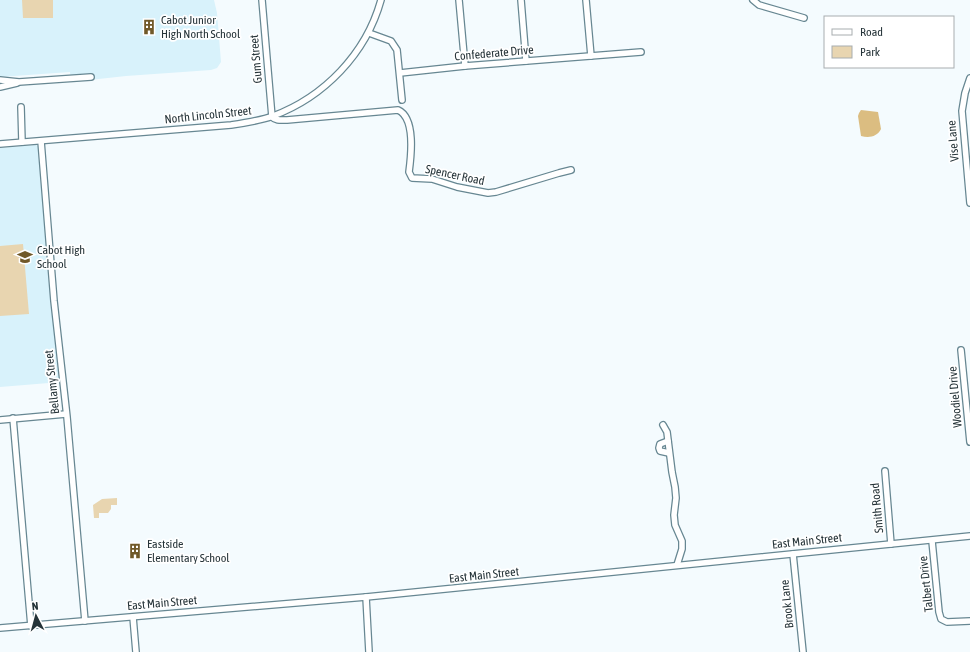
<svg xmlns="http://www.w3.org/2000/svg" width="970" height="652" viewBox="0 0 970 652" font-family="'Asap Condensed',sans-serif">
	<style>
		.built { fill: #d8f2fb }
		.green { fill: #e8d5b0 }
		.water { fill: #dbbd81 }
		.lines { fill: none; stroke-linecap: round; stroke-linejoin: round }
		.minor-casing { stroke: #678792; stroke-width: 8 }
		.minor { stroke: #fff; stroke-width: 5.5 }
		.labels { text-anchor: middle; stroke-width: 3.5; stroke-linejoin: round; paint-order: stroke }
		.poi-label { font-size: 12px; fill: #253338; stroke: #fff; text-anchor: start }
		.street-label { font-size: 12px; fill: #253338; stroke: #fff }
	</style>
	<rect width="100%" height="100%" fill="#f4fbfe"/>
	<g class="built">
		<path d="M0,0H214L217,13L221,62L217,68L211,70L126,76L71,82L70,72L0,77Z"/>
		<path d="M36,145L40,147L61,382L0,387V148Z"/>
	</g>
	<g class="green">
		<path d="M22,0H53V18H23Z"/>
		<path d="M23,244L29,314L0,316V246Z"/>
		<path d="M117,498V505H111V509L108,513H99V518H94L93,505L102,499Z"/>
	</g>
	<path class="water" d="M861,110L878,112L881,129C877,137 869,138 861,136L858,116L859,113Z"/>
	<g class="lines">
		<g class="minor-casing">
			<g id="minor">
				<path d="M262,0L272,117C276,121 281,120 287,120L398,110C416,118 411,157 409,172L412,178L432,179L457,187L488,193L496,192L559,173L571,170"/>
				<path d="M459,0L465,66"/>
				<path d="M521,0L526,61"/>
				<path d="M586,0L591,56"/>
				<path d="M753,0L759,5L804,18"/>
				<path d="M369,33L391,41L397,50L402,100"/>
				<path d="M400,73L465,66L641,52"/>
				<path d="M970,78L965,93L962,111L970,203"/>
				<path d="M0,80L19,82L91,77"/>
				<path d="M0,87L17,83"/>
				<path d="M21,107L22,142"/>
				<path d="M41,141L54,301L67,417L85,621"/>
				<path d="M0,144L231,125C245,123 259,121 273,116C324,97 366,54 381,0"/>
				<path d="M961,350L970,442"/>
				<path d="M13,418L31,626"/>
				<path d="M0,420L66,414"/>
				<path d="M663,425L667,432L672,472L675,487L676,498L674,515L675,525L682,541V549L677,565"/>
				<path d="M668,441L660,444L659,448L660,451L669,453"/>
				<path d="M885,471L891,544"/>
				<path d="M932,541L939,612L941,619L947,622L970,621"/>
				<path d="M793,554L803,652"/>
				<path d="M366,597L369,652"/>
				<path d="M133,617L136,652"/>
				<path d="M0,628L366,597L970,536"/>
			</g>
		</g>
		<use href="#minor" class="minor"/>
	</g>
	<defs>
		<g id="building-bare" transform="scale(1.2)"><path d="M-4-6H4V6H1V3H-1V6H-4ZM-2.5-4.3h1.7v1.8h-1.7ZM.8-4.3h1.7v1.8H.8ZM-2.5-1h1.7V.8h-1.7ZM.8-1h1.7V.8H.8Z" fill="#705929" stroke="#fff" stroke-width="2.5" paint-order="stroke"/></g>
		<g id="school-bare" transform="scale(1.2)"><path d="M0-5L7-2L0 1L-7-2ZM-4 1L0 2.5L4 1V4Q0 6-4 4Z" fill="#705929" stroke="#fff" stroke-width="2.5" paint-order="stroke"/></g>
	</defs>
	<g fill-rule="evenodd">
		<use href="#building-bare" x="149" y="27"/>
		<use href="#school-bare" x="25" y="257"/>
		<use href="#building-bare" x="135" y="551"/>
	</g>
	<g class="labels">
		<g class="poi-label">
			<text x="161" y="24">Cabot Junior<tspan x="161" dy="14">High North School</tspan></text>
			<text x="37" y="254">Cabot High<tspan x="37" dy="14">School</tspan></text>
			<text x="147" y="548">Eastside<tspan x="147" dy="14">Elementary School</tspan></text>
		</g>
		<g class="street-label">
			<text transform="translate(494 53) rotate(-5)" y="4">Confederate Drive</text>
			<text transform="translate(256 59) rotate(-95)" y="4">Gum Street</text>
			<text transform="translate(208 115) rotate(-6)" y="4">North Lincoln Street</text>
			<text transform="translate(953 141) rotate(-95)" y="4">Vise Lane</text>
			<text transform="translate(455 175) rotate(12)" y="4">Spencer Road</text>
			<text transform="translate(52 382) rotate(-96)" y="4">Bellamy Street</text>
			<text transform="translate(955 397) rotate(-95)" y="4">Woodiel Drive</text>
			<text transform="translate(877 508) rotate(-95)" y="4">Smith Road</text>
			<text transform="translate(807 541) rotate(-6)" y="4">East Main Street</text>
			<text transform="translate(484 575) rotate(-6)" y="4">East Main Street</text>
			<text transform="translate(926 584) rotate(-96)" y="4">Talbert Drive</text>
			<text transform="translate(162 603) rotate(-5)" y="4">East Main Street</text>
			<text transform="translate(787 604) rotate(-96)" y="4">Brook Lane</text>
		</g>
	</g>
	<rect x="824" y="16" width="130" height="52" fill="#ffffff" stroke="#a8adaf"/>
	<rect x="832" y="29" width="20" height="6" fill="#ffffff" stroke="#a8adaf"/>
	<text x="860" y="36" font-size="12" fill="#253338">Road</text>
	<rect x="832" y="46" width="20" height="12" fill="#e8d5b0" stroke="#a8adaf"/>
	<text x="860" y="56" font-size="12" fill="#253338">Park</text>
	<g transform="translate(36 616) rotate(354)" stroke="#ffffff" stroke-width="3" paint-order="stroke">
	<path d="M0-3L7 15L0 10L-7 15Z" fill="#253338"/>
	<text y="-6" font-size="11" font-weight="bold" text-anchor="middle" fill="#253338">N</text>
	</g>
</svg>
